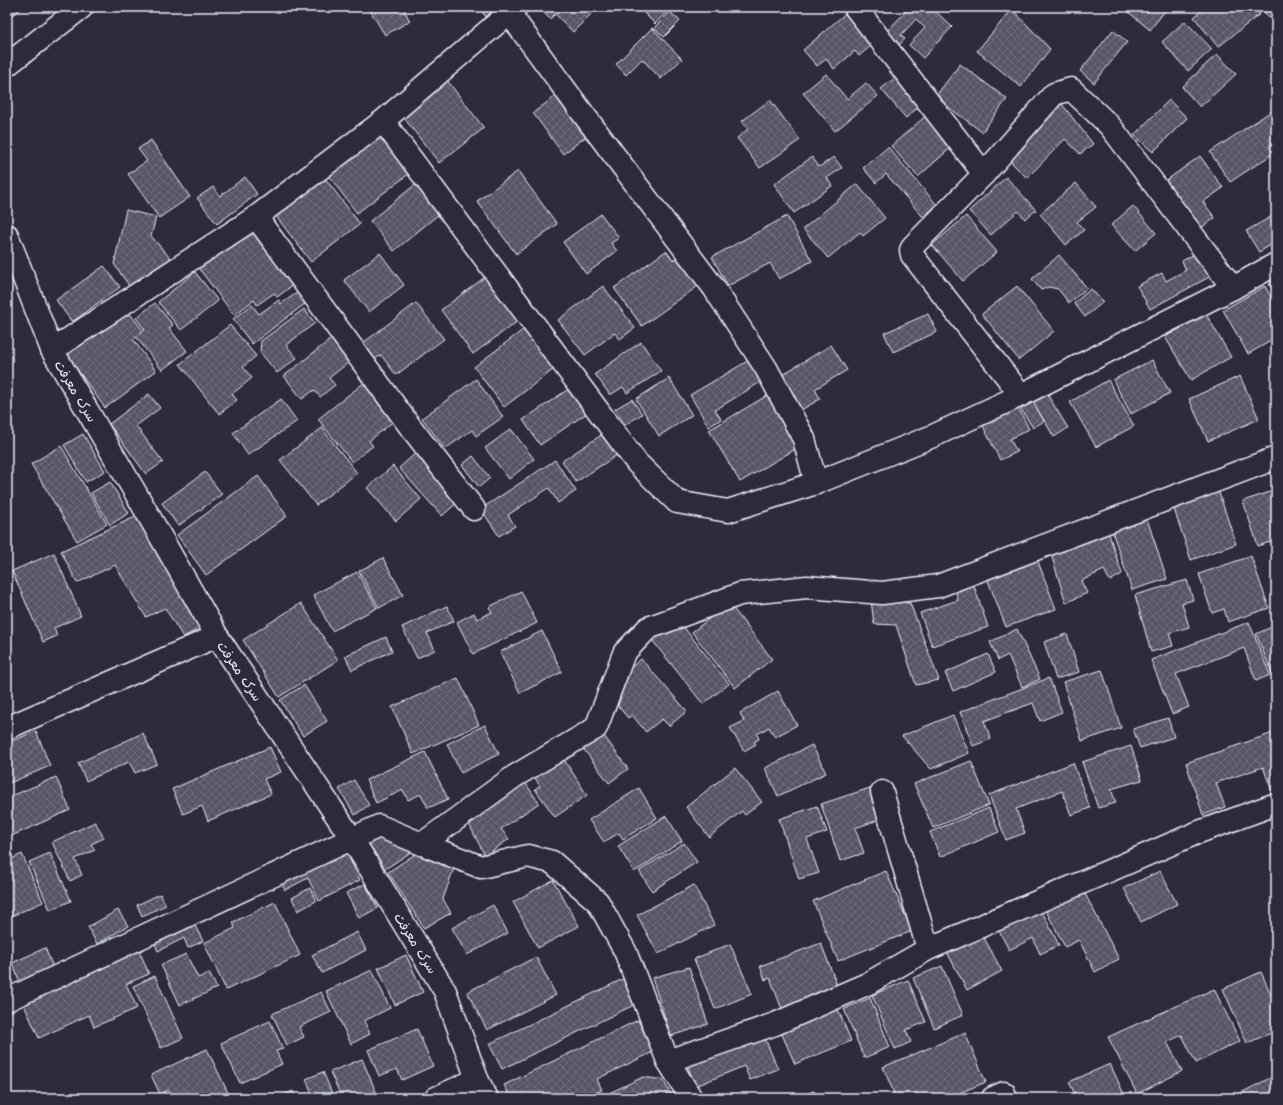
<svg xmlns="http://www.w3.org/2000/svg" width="1283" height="1105" viewBox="0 0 1283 1105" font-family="Kalam,'Playpen Sans Arabic',sans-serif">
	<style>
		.building { fill: url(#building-cross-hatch); stroke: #e8f1f8 }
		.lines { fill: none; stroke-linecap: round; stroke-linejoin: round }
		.minor-casing { stroke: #e8f1f8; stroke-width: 25 }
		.minor { stroke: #2f2a3d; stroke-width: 22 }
		.labels { text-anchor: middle; stroke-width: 3; stroke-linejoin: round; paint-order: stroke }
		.street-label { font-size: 13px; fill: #e8f1f8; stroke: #2f2a3d }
	</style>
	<defs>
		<pattern id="building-cross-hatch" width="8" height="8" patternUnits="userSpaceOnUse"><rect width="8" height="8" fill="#575565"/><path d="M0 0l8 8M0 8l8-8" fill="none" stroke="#6f6e7c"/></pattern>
	</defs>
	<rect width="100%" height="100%" fill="#2f2a3d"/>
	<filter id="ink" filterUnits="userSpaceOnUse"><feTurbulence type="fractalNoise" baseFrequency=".025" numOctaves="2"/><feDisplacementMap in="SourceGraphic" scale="8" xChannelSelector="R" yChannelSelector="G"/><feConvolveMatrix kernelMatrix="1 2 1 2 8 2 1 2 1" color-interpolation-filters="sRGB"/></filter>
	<g filter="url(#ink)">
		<g class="building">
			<path d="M7,7H18L20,10L7,18Z"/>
			<path d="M368,7H409L404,10L410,21L385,35Z"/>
			<path d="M479,7H506L488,20Z"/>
			<path d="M538,7H598L573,32L555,14L550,19Z"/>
			<path d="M646,7H671L655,24L642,11Z"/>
			<path d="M910,7H931L952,27L923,58L909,45L925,28L916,19L901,35L905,39L899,45L886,32Z"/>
			<path d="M1128,7H1168L1150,30L1126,10Z"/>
			<path d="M1206,7H1254L1260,14L1218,47L1194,17Z"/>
			<path d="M1260,7H1276V12L1269,18Z"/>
			<path d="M1012,9L1050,49L1021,87L977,51Z"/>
			<path d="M670,12L680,21L664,37L654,28Z"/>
			<path d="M847,12L874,43L859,56L855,51L834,69L826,59L817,66L803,50Z"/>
			<path d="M1185,21L1212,49L1188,71L1162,42Z"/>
			<path d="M652,28L682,59L661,79L642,59L626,75L616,64Z"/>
			<path d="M1113,30L1127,42L1094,83L1080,71Z"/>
			<path d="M1217,54L1236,74L1200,107L1182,87Z"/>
			<path d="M960,64L1007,99L982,132L935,97Z"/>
			<path d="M901,73L925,101L906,118L881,89Z"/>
			<path d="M826,74L847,99L866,83L878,96L835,131L803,93Z"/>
			<path d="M446,79L484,128L439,163L401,114Z"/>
			<path d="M561,92L592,132L563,154L533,113Z"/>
			<path d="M1058,99L1093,144L1080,154L1065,139L1027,178L1009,160Z"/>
			<path d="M770,100L800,140L760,168L737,138L748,129L742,121Z"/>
			<path d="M1169,100L1187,118L1153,152L1134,135Z"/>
			<path d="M1276,108V141L1269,146L1274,153L1230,182L1210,152Z"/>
			<path d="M928,114L955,144L918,177L891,146Z"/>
			<path d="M377,130L410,173L357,213L324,170Z"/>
			<path d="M151,140L190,197L159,218L128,174L147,161L138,149Z"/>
			<path d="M888,147L937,205L923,217L886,174L876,183L863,168Z"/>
			<path d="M1200,156L1223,188L1203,202L1215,218L1198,230L1164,182Z"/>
			<path d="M812,157L819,167L834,157L842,168L827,178L832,186L794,213L774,184Z"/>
			<path d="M518,171L557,224L516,254L477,201Z"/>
			<path d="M321,173L360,224L311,262L272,211Z"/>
			<path d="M245,177L257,194L217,224L197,198L213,187L220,196Z"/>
			<path d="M1006,177L1036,210L1025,219L1018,211L991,235L969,211Z"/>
			<path d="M1076,183L1096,207L1077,222L1084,230L1066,245L1040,214Z"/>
			<path d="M416,184L439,214L394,251L370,221Z"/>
			<path d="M857,184L885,218L863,236L860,232L828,258L803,229Z"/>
			<path d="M1133,206L1156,233L1135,251L1111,225Z"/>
			<path d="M126,210L156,217L151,236L171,259L130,287L114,264Z"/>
			<path d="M601,214L619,238L611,243L617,251L586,274L563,242Z"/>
			<path d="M1276,214V242L1259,252L1246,231Z"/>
			<path d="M787,216L812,261L779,279L770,263L728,286L712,257Z"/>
			<path d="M966,216L997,252L963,281L932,245Z"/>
			<path d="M250,229L293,285L277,297L274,293L257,305L254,300L234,315L197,266Z"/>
			<path d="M666,251L673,260L677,257L698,286L642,326L614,288Z"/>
			<path d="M1198,252L1211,276L1150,309L1137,286L1162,273L1166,281L1186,270L1182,261Z"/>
			<path d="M380,253L404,285L369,312L344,280Z"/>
			<path d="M1059,255L1087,288L1069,303L1058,289L1049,287L1041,290L1032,279Z"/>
			<path d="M104,266L120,287L72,322L56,300Z"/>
			<path d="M195,272L218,301L181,330L158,302Z"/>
			<path d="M489,274L522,318L473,354L441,310Z"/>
			<path d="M1276,280V295L1269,284Z"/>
			<path d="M603,286L635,328L620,339L615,333L585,355L558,320Z"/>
			<path d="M1017,286L1054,331L1019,360L982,314Z"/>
			<path d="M1265,286L1276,307V338L1248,354L1223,310Z"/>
			<path d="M1091,289L1103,302L1085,317L1074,303Z"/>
			<path d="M298,292L306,303L252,344L233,319L252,305L259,314L279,300L281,304Z"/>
			<path d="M155,303L173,325L169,328L187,351L162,370L136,337L145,330L136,318Z"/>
			<path d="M416,303L444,339L396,375L381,355L375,359L363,343Z"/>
			<path d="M304,309L315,323L286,345L297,358L277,373L260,352L261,341Z"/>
			<path d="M128,311L143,331L133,339L156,371L105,408L67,355Z"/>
			<path d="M928,314L937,332L893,352L884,333Z"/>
			<path d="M1206,314L1231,357L1191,380L1165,337Z"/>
			<path d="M230,325L256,356L243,367L252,378L232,394L237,400L219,414L180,364Z"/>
			<path d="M528,326L558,366L504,407L474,367Z"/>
			<path d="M331,339L349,362L329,378L335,385L320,397L314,390L302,399L284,376Z"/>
			<path d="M641,342L661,371L627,393L623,387L610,395L595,374Z"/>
			<path d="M831,345L847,370L815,389L820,399L801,410L780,376Z"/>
			<path d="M751,359L764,380L715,410L721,419L709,427L690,395Z"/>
			<path d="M1152,360L1170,393L1131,414L1113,380Z"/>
			<path d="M1240,376L1259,419L1208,441L1189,399Z"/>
			<path d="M669,378L692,415L659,436L636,399Z"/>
			<path d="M476,379L503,417L476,436L472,430L445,449L422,418Z"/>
			<path d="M1108,380L1134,426L1096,447L1070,402Z"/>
			<path d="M365,382L395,420L369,441L373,446L352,462L318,419Z"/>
			<path d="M570,388L587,413L540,445L523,420Z"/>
			<path d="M773,392L804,444L740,482L709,430Z"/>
			<path d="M149,394L160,408L136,426L163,462L146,474L109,424Z"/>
			<path d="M1047,394L1068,428L1054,437L1033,402Z"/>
			<path d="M281,399L297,421L248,455L233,433Z"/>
			<path d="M632,399L642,414L625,425L615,409Z"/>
			<path d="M1033,402L1044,421L1033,428L1021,409Z"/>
			<path d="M1019,409L1029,429L1010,439L1017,452L1000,460L983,426Z"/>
			<path d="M322,428L357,473L316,505L280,460Z"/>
			<path d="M511,429L534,459L509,479L485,448Z"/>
			<path d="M606,432L620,453L576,482L562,461Z"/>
			<path d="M83,434L105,471L86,482L64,445Z"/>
			<path d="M61,446L107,524L77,541L31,464Z"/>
			<path d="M416,453L459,501L442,516L399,468Z"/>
			<path d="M473,456L490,478L479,487L462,465Z"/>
			<path d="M555,460L576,491L558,503L549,488L508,515L515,526L499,536L481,509Z"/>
			<path d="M393,466L421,499L396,521L367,488Z"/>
			<path d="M205,472L222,494L178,526L162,503Z"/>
			<path d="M258,476L287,516L206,575L177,535Z"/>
			<path d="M110,482L129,513L110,525L91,493Z"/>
			<path d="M1217,487L1236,544L1191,560L1172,503Z"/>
			<path d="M1276,490V540L1258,546L1243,501Z"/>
			<path d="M1145,513L1167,579L1132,590L1110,525Z"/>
			<path d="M137,516L205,626L183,637L165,608L146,617L115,565L77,583L61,551Z"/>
			<path d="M1107,528L1122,574L1110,581L1104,570L1081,581L1087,593L1066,603L1051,554Z"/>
			<path d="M54,553L81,616L54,628L57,636L43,642L12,571Z"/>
			<path d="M1251,556L1269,608L1228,622L1224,609L1212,613L1199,574Z"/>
			<path d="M383,558L403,595L379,608L359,571Z"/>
			<path d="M1037,559L1056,609L1006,627L987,578Z"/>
			<path d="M357,572L377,608L332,631L313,595Z"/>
			<path d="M1187,580L1193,600L1182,603L1189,627L1169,633L1173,646L1151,652L1135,595Z"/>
			<path d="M973,583L988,627L932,646L920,613L958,600L955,589Z"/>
			<path d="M521,591L537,623L473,654L457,622L474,613L477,619L492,612L489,607Z"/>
			<path d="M871,600L910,603L939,680L916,685L896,625L874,624Z"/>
			<path d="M301,603L338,660L279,697L243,640Z"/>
			<path d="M729,603L772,659L735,688L692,632Z"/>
			<path d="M447,606L454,621L427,633L435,650L417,658L402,627Z"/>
			<path d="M678,620L729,684L703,704L652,640Z"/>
			<path d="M1249,622L1270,675L1256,681L1244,648L1176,674L1189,707L1172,714L1151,660Z"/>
			<path d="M1276,625V677L1274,678L1256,634Z"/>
			<path d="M1017,629L1040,679L1022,687L1008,655L998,660L990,642Z"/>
			<path d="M542,631L562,672L520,693L500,652Z"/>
			<path d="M1067,634L1079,672L1056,679L1044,642Z"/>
			<path d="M386,637L392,651L352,670L345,656Z"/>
			<path d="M988,654L996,672L953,691L945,673Z"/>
			<path d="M641,659L687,711L669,726L662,719L646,732L632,715L628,718L618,706L628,670Z"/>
			<path d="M1102,670L1121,728L1082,741L1063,682Z"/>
			<path d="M458,678L479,725L413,754L392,707Z"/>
			<path d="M1049,678L1062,712L1040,721L1033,703L984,721L991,739L973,746L960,712Z"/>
			<path d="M304,685L327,721L303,736L280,700Z"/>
			<path d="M778,691L797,725L775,737L769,727L757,734L759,739L754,742L756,744L744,751L730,728L744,721L740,713Z"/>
			<path d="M953,715L969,753L931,769L902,736Z"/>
			<path d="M1168,718L1174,737L1140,748L1133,729Z"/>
			<path d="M485,725L499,754L461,773L447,744Z"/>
			<path d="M36,731L50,766L7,784V743Z"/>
			<path d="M1276,732V789L1272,791L1263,767L1216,783L1225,807L1203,815L1186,763Z"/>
			<path d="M143,733L157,764L135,773L129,762L86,781L78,763Z"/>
			<path d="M602,733L628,769L609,783L582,747Z"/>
			<path d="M812,745L826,773L778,796L765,768Z"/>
			<path d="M1131,746L1142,780L1111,789L1116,803L1098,808L1082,762Z"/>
			<path d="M270,747L281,772L264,779L271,794L208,821L202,806L183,814L172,789Z"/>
			<path d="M425,752L448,799L428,808L421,794L408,800L403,790L376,803L366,780Z"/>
			<path d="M563,758L587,795L555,817L535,789L540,786L535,778Z"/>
			<path d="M971,761L989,805L933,828L914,784Z"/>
			<path d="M1073,763L1090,808L1071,815L1062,791L1016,809L1025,833L1006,840L989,795Z"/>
			<path d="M735,768L762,802L745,815L742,811L709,837L686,807Z"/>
			<path d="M56,777L70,810L7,838V798Z"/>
			<path d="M354,780L369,805L355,815L339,789Z"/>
			<path d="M524,781L539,803L501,829L509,839L485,856L467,820Z"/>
			<path d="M639,788L657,818L623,839L619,833L604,842L589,820Z"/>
			<path d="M870,788L881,819L855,828L864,853L840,861L821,804Z"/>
			<path d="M817,806L827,832L807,839L819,873L799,879L779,819Z"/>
			<path d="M989,808L999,832L940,857L930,832Z"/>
			<path d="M666,816L682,841L634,872L618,846Z"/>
			<path d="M95,822L104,838L91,844L95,850L75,859L82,875L70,881L52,842Z"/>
			<path d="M382,832L416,849L385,869L368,842Z"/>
			<path d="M684,843L697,862L652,891L639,871Z"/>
			<path d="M344,847L360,880L319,901L308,878L285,890L280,880Z"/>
			<path d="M420,851L456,862L443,899L451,913L424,928L388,872Z"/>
			<path d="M50,853L71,901L50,910L29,862Z"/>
			<path d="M22,854L43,902L7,918V861Z"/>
			<path d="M886,871L912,931L838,961L813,901Z"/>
			<path d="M1160,871L1177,904L1141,922L1124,888Z"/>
			<path d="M553,880L579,926L538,948L513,902Z"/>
			<path d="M365,884L378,908L359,918L346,893Z"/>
			<path d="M694,885L714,925L658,954L637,915Z"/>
			<path d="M310,888L316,901L298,911L292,898Z"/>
			<path d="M1082,888L1119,959L1095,972L1079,940L1065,947L1044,907Z"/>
			<path d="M160,894L166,905L142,916L137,905Z"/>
			<path d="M275,902L300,955L226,990L204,943L235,928L233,922Z"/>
			<path d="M493,905L508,933L467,955L452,928Z"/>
			<path d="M1040,908L1059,945L1040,954L1033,938L1009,950L998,929Z"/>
			<path d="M118,910L128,926L97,944L88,927Z"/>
			<path d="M194,924L203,941L188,948L184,938L158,951L154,942Z"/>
			<path d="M357,932L366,950L322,973L312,955Z"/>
			<path d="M982,934L1002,971L967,990L947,952Z"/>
			<path d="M821,943L838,988L782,1009L770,978L765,980L760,966Z"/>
			<path d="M730,944L752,994L715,1009L694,959Z"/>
			<path d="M45,948L53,967L20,982L12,963Z"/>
			<path d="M139,950L149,974L126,984L137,1008L94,1027L89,1015L39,1038L23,1003Z"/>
			<path d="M186,954L198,978L209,973L217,988L180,1005L161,965Z"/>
			<path d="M406,955L423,992L395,1005L378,968Z"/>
			<path d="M536,957L556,995L487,1030L467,992Z"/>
			<path d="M942,966L963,1015L934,1028L913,978Z"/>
			<path d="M689,967L708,1024L671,1036L652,978Z"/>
			<path d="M372,970L390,1008L364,1021L370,1034L351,1044L326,991Z"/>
			<path d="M1261,972L1276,1006V1031L1247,1043L1223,989Z"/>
			<path d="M155,976L183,1038L161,1048L133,986Z"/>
			<path d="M625,978L638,1003L502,1069L489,1044Z"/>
			<path d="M908,980L926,1022L906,1030L911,1042L895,1049L872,995Z"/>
			<path d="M1214,989L1240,1041L1196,1063L1182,1035L1167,1042L1182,1071L1137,1094L1108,1037Z"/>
			<path d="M321,992L331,1012L299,1027L304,1037L287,1045L272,1014Z"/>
			<path d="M870,998L890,1047L864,1058L844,1009Z"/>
			<path d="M838,1009L851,1041L795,1064L781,1032Z"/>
			<path d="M638,1020L653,1052L597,1079L602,1090L586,1098H511L504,1085Z"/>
			<path d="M270,1021L283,1049L276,1051L282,1064L240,1083L221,1043Z"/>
			<path d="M417,1029L433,1066L402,1080L397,1069L379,1076L368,1050Z"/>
			<path d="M965,1033L986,1082L947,1098H896L883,1067Z"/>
			<path d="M763,1034L778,1069L750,1080L744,1066L696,1086L687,1065Z"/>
			<path d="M207,1049L230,1097L227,1098H173L169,1090L160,1094L151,1075Z"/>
			<path d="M362,1059L376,1092L362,1098H342L330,1072Z"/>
			<path d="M1110,1064L1123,1092L1109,1098H1077L1069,1082Z"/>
			<path d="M323,1072L334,1098H314L306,1079Z"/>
			<path d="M1276,1075V1098H1236L1235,1096Z"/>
			<path d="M643,1077L663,1080L673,1098H604L603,1096Z"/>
			<path d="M293,1091L296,1098H277Z"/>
			<path d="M814,1091L818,1098H793Z"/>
		</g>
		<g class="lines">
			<g class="minor-casing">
				<g id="minor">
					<path d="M855,7L984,174"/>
					<path d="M509,13L581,111L714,288L766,368L804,439L816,483"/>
					<path d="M7,65L82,7"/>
					<path d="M383,121L637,463L677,502L728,511L816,483L933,436L1021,395L1233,288L1276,264"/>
					<path d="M256,217L409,425L474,509"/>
					<path d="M7,235L52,350L142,504L217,636L352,839L445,991L477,1079L487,1098"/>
					<path d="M52,350L256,217L383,121L516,7"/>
					<path d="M1021,395L912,255L911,250L913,246L984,174L1054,94L1071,89L1110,126L1233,288"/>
					<path d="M7,728L217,636"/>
					<path d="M882,792L928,949"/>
					<path d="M422,844L481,867L528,856L552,862L598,902L625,951L668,1061L691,1098"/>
					<path d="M7,1000L379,826L422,844L515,776L596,728L624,653L648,628L740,594L807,587L882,593L938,586L1276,458"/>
					<path d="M668,1061L775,1024L867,984L928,949L1199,832L1276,804"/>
					<path d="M436,1098L477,1079"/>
					<path d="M993,1098L1004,1093L1006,1098"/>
				</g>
			</g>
			<use href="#minor" class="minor"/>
		</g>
	</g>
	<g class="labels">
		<g class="street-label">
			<text transform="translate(76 391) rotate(59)" y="5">سرک معرفت</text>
			<text transform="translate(240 671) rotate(56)" y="5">سرک معرفت</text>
			<text transform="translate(416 943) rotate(58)" y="5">سرک معرفت</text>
		</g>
	</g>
	<rect width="1283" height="1105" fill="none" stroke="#2f2a3d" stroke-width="24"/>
	<rect x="12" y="12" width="1259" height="1081" fill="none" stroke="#e8f1f8" stroke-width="1.5" filter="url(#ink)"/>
</svg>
